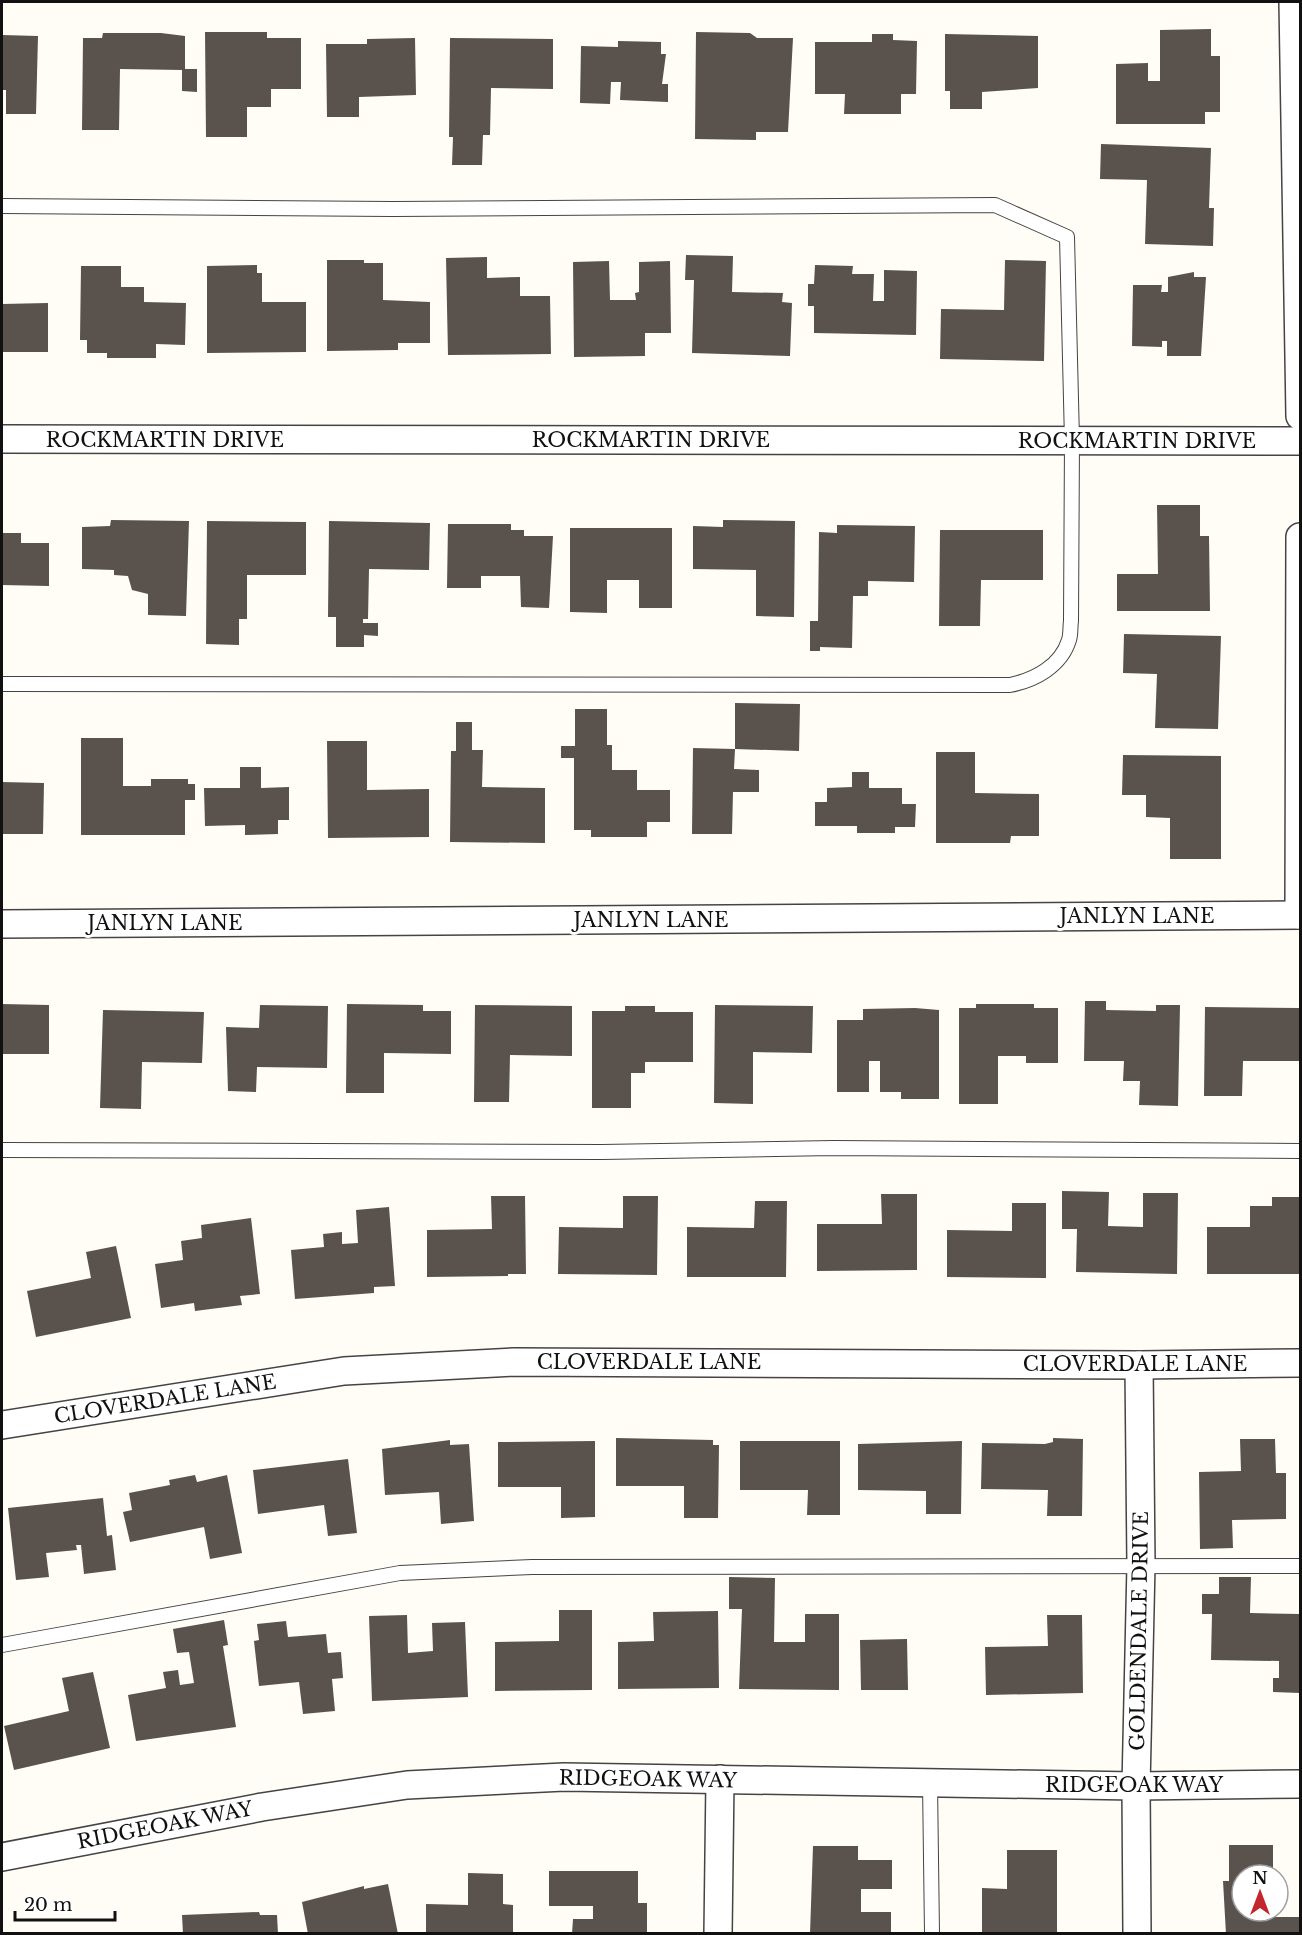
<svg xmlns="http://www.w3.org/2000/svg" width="1302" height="1935" viewBox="0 0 1302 1935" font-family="'Libre Baskerville',serif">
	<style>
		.building { fill: #5a524d }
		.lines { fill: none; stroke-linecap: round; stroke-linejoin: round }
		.lane-casing { stroke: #444; stroke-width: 16 }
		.street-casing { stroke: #444; stroke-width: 30 }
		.lane { stroke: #fff; stroke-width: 14 }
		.street { stroke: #fff; stroke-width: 27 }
		.labels { text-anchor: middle; stroke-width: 6; stroke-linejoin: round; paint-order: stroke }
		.street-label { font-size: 20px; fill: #111; stroke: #fff }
	</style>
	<rect width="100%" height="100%" fill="#fffdf5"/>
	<g class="building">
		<path d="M1211,29V56H1220V112H1205V124H1116V64L1148,63V81H1160V30Z"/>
		<path d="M205,32H267V38H301V89H271V107H247V137H206Z"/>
		<path d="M696,32L750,33L757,38H793L788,132H756V140L695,139Z"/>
		<path d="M103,33H161L185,36V69H197V92L182,91V70L120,69L119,130H82L83,38H102Z"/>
		<path d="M872,34H893V40L917,41L916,94H901V114H844L845,94H815V42H872Z"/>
		<path d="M945,34L1038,36V88L982,92V109H950V91H945Z"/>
		<path d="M2,35L38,36L36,114H6V90H2Z"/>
		<path d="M415,38L416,95L359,97V117H327L326,44H367V39Z"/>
		<path d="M450,38L553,39V89L491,88L490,135H483L482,165H452L453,137H449Z"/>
		<path d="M618,41L661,42V54H666L662,84H668V102L620,100L621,82H611L610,104L580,103L581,46L618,47Z"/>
		<path d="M1101,144L1211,148L1209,208H1214L1213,246L1145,244L1147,180L1100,179Z"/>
		<path d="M686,255L733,256L732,292L783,293L782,302L792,303L790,356L692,353L694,280H685Z"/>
		<path d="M487,257V278L520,277V296H550L551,354L448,355L446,258Z"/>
		<path d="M327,260H364V263H383V300L430,302V343H398V350L327,351Z"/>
		<path d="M1005,260L1046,261L1044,361L940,359L941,309L1004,310Z"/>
		<path d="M609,261L610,300H636L635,293L639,292V262L670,261L671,333H645V356L574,357L573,262Z"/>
		<path d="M257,265V273H262V302H306V352L207,353V266Z"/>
		<path d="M815,265L853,266L852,274H874L873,301H884V270L917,271L916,335L814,333V306H808V284H814Z"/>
		<path d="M81,266H121V287H144V302L186,303L185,345L156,344V358H107V353H87V340H80Z"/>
		<path d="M1194,272V277H1206L1201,356H1167V341H1162V347L1132,346L1133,285H1162L1161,292H1168V277Z"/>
		<path d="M48,303V352H2V304Z"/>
		<path d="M1157,505H1200V536H1209L1210,611H1117V574H1158Z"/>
		<path d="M111,520L189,521L186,616L148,615V594L132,590L128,576L114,575V570L82,569V527L110,526Z"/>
		<path d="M723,520L795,521L794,617L756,616V570L693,569V526L723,527Z"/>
		<path d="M207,521L306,522V575H247V619H239V645L206,644Z"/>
		<path d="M329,521L430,523L429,570L369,569L368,619H363V623H378V636L364,635V647H336V617H328Z"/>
		<path d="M448,524H511V530H524V536H553L549,608L521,607L520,576H481V588H447Z"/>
		<path d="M837,525L915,526L914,582L868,581V596H853L852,648L820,647V651H810V621H818L819,532L837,533Z"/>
		<path d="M570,528H672V608H639V580H607V613L570,612Z"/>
		<path d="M940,530H1043V580H981L980,626H939Z"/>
		<path d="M2,533H21V543H49V586L2,585Z"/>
		<path d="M1124,634L1221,636L1218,729L1155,728L1157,674L1123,673Z"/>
		<path d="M735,703L800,704L799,751L735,749L734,769L759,770V792H733L732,834H692L693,748L735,749Z"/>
		<path d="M575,709H607V745H612V770H637V790H670V822H647V837H591V830H574V758H561V746H575Z"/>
		<path d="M456,722H472V750H483L482,787L545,788V843L450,842L451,751H456Z"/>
		<path d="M81,738H123V786H151V779H188V784H195V800H185V835H81Z"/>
		<path d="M327,741H367V790L429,789V837L328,838Z"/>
		<path d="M936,752H975V793L1039,794V836H1011L1010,843H936Z"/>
		<path d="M1123,755L1221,756V859H1170V818L1146,817V795H1122Z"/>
		<path d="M240,767H261V788L289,787V820H278V834L245,835V825L205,826L204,788H240Z"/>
		<path d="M852,772H869V788H902V804H916L915,827H895V833H857V826H815V802H827V788L852,787Z"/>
		<path d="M2,782L44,783L43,834H2Z"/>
		<path d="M1085,1001H1106V1010L1156,1011V1005H1180L1178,1106L1139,1105L1140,1081H1123L1124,1061H1084Z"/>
		<path d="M2,1004L49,1005V1054H2Z"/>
		<path d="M347,1004L423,1005V1011H451V1054L384,1053V1093H346Z"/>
		<path d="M976,1004H1034V1008H1058V1063H1026V1056H998V1104H959V1008H976Z"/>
		<path d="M260,1005L328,1006L327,1068L257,1067L256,1092L228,1091L226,1027L259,1028Z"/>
		<path d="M475,1005L572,1006V1056L510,1055L509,1102H474Z"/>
		<path d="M715,1005L813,1006L812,1053L753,1052V1104L714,1103Z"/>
		<path d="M625,1006H655V1012H693V1062H645V1073H631V1108H592V1011H625Z"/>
		<path d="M1205,1007L1300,1008V1061H1243L1242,1096H1204Z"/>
		<path d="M915,1008L939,1010V1099H901V1092H880V1061H869V1092H837V1020H863V1009Z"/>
		<path d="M103,1010L204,1012L202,1063L142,1062L141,1109L100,1108Z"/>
		<path d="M1062,1191L1109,1192L1108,1226L1143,1227V1193H1178L1177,1274L1076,1272L1077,1229H1062Z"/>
		<path d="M881,1194H917V1270L817,1271V1224H882Z"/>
		<path d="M491,1196H525L526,1274H508V1276L427,1277V1230L492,1229Z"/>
		<path d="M623,1196H658L657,1275L558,1274L559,1227L623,1228Z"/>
		<path d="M1272,1197H1300V1274H1207V1227H1250V1206H1272Z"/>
		<path d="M755,1201H787L786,1277H687V1227L754,1228Z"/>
		<path d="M1012,1203H1046V1278L947,1277V1230L1012,1231Z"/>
		<path d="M389,1207L395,1286L374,1287V1293L295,1299L291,1250L324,1247L323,1234L342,1232V1244L358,1243L356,1210Z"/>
		<path d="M251,1218L260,1294L240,1296L242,1305L195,1311L194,1303L161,1308L155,1264L183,1260L181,1241L202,1238L201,1225Z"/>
		<path d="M116,1246L131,1318L36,1337L27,1291L91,1278L86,1252Z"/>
		<path d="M616,1438L713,1440V1445H719L718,1518H684V1486H616Z"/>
		<path d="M1053,1438L1083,1439L1082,1516H1047L1048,1490L981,1489L982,1443L1045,1444L1053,1442Z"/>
		<path d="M1240,1439H1275L1276,1473H1286V1519L1232,1520L1233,1548L1200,1549L1199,1472L1241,1471Z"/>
		<path d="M450,1440V1445L469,1444L474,1521L441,1524L439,1492L385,1495L382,1449Z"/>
		<path d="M595,1441V1517L561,1518V1487H498V1442Z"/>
		<path d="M740,1441H840V1515H807L808,1490H740Z"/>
		<path d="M962,1441L961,1514H926V1491L858,1490V1444Z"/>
		<path d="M348,1459L357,1533L328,1536L324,1505L258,1514L253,1470Z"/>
		<path d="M195,1475L197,1482L227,1475L242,1553L210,1559L204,1527L130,1542L123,1512L132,1510L129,1493L170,1485L169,1480Z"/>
		<path d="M103,1498L107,1536L112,1535L116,1570L84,1574L81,1545H76L77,1550L46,1553L49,1577L16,1580L8,1508Z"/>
		<path d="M729,1577L775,1578L774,1642H805V1614H839V1690L739,1689L742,1609H729Z"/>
		<path d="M1219,1577H1251L1250,1613L1300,1614V1693L1273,1692V1678H1279V1661L1211,1660L1212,1614H1202V1594H1219Z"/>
		<path d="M559,1610H592V1690L495,1691V1642L559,1641Z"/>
		<path d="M718,1611L719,1688L618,1689V1642L654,1641L653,1612Z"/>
		<path d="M407,1615L408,1653L433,1651L432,1623L465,1622L468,1697L372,1701L369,1616Z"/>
		<path d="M1047,1615H1082L1083,1693L986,1695L985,1647L1048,1646Z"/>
		<path d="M224,1620L228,1645L223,1646L236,1727L136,1741L128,1695L166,1688L163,1672L178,1670L180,1685L194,1683L189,1652L177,1653L173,1629Z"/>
		<path d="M286,1621L288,1637L326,1634L328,1653L341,1652L343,1678L332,1679L335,1711L303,1714L299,1682L259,1686L254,1641L259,1640L257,1624Z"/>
		<path d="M907,1639L908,1690H861L860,1640Z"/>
		<path d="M93,1672L110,1748L14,1770L4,1726L69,1711L62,1678Z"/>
		<path d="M1229,1845H1273V1875H1242V1911H1273V1917H1300V1934H1226L1223,1881H1229Z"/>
		<path d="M813,1846H858V1860H892V1889H861V1912H891V1934H810Z"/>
		<path d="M1007,1850H1057V1934H982V1888L1007,1889Z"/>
		<path d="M549,1871H638V1903H647V1934H572L573,1919H593V1906H549Z"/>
		<path d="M468,1873L503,1874V1904L513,1905V1934H426V1904L468,1905Z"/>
		<path d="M388,1884L398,1934H308L302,1902L364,1886V1889Z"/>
		<path d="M259,1912L260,1915H277L278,1934H183L182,1915Z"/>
	</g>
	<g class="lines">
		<g class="lane-casing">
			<g id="lane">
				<path d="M2,206L393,209L995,205L1067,237L1072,440L1071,621C1070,627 1071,634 1069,640C1061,666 1035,680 1010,685L2,684"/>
				<path d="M2,1150L602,1152L833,1148L1300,1151"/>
				<path d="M2,1645L400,1573L532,1567L1300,1566"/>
				<path d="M930,1783L932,1934"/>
			</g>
		</g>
		<g class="street-casing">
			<g id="street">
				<path d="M1293,2L1300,416"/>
				<path d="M2,439L1300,441"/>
				<path d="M1299,915L1300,537"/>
				<path d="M2,924L1300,915"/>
				<path d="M2,1425L344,1371L513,1362L1139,1365L1300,1363"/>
				<path d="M2,1857L262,1807L407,1785L564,1777L1136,1786L1300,1784"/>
				<path d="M718,1934L720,1779"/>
				<path d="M1137,1934L1136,1786L1141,1565L1139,1365"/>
			</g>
		</g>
		<use href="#lane" class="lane"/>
		<use href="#street" class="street"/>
	</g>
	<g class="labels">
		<g class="street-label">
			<text x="165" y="447">ROCKMARTIN DRIVE</text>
			<text x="651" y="447">ROCKMARTIN DRIVE</text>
			<text x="1137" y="448">ROCKMARTIN DRIVE</text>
			<text x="1137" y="923">JANLYN LANE</text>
			<text x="651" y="927">JANLYN LANE</text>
			<text x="165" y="930">JANLYN LANE</text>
			<text x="649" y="1369">CLOVERDALE LANE</text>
			<text x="1135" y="1371">CLOVERDALE LANE</text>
			<text transform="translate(165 1399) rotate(-9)" y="7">CLOVERDALE LANE</text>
			<text transform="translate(1139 1631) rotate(-89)" y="7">GOLDENDALE DRIVE</text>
			<text transform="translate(648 1779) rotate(1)" y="7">RIDGEOAK WAY</text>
			<text x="1134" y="1792">RIDGEOAK WAY</text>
			<text transform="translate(165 1825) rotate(-11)" y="7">RIDGEOAK WAY</text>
		</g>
	</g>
	<rect width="1302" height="1935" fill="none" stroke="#111111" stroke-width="6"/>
	<g transform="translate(1260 1893)"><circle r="28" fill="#ffffff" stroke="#a0a0a0" stroke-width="1.5"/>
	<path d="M0-4.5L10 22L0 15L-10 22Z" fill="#c4262e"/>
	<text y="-9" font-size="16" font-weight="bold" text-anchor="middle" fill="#111111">N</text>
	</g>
	<path d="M15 1911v9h100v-9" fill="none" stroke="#111111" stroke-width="3"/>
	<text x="24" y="1911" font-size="18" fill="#111111" stroke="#ffffff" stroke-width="4.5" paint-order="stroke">20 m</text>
</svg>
